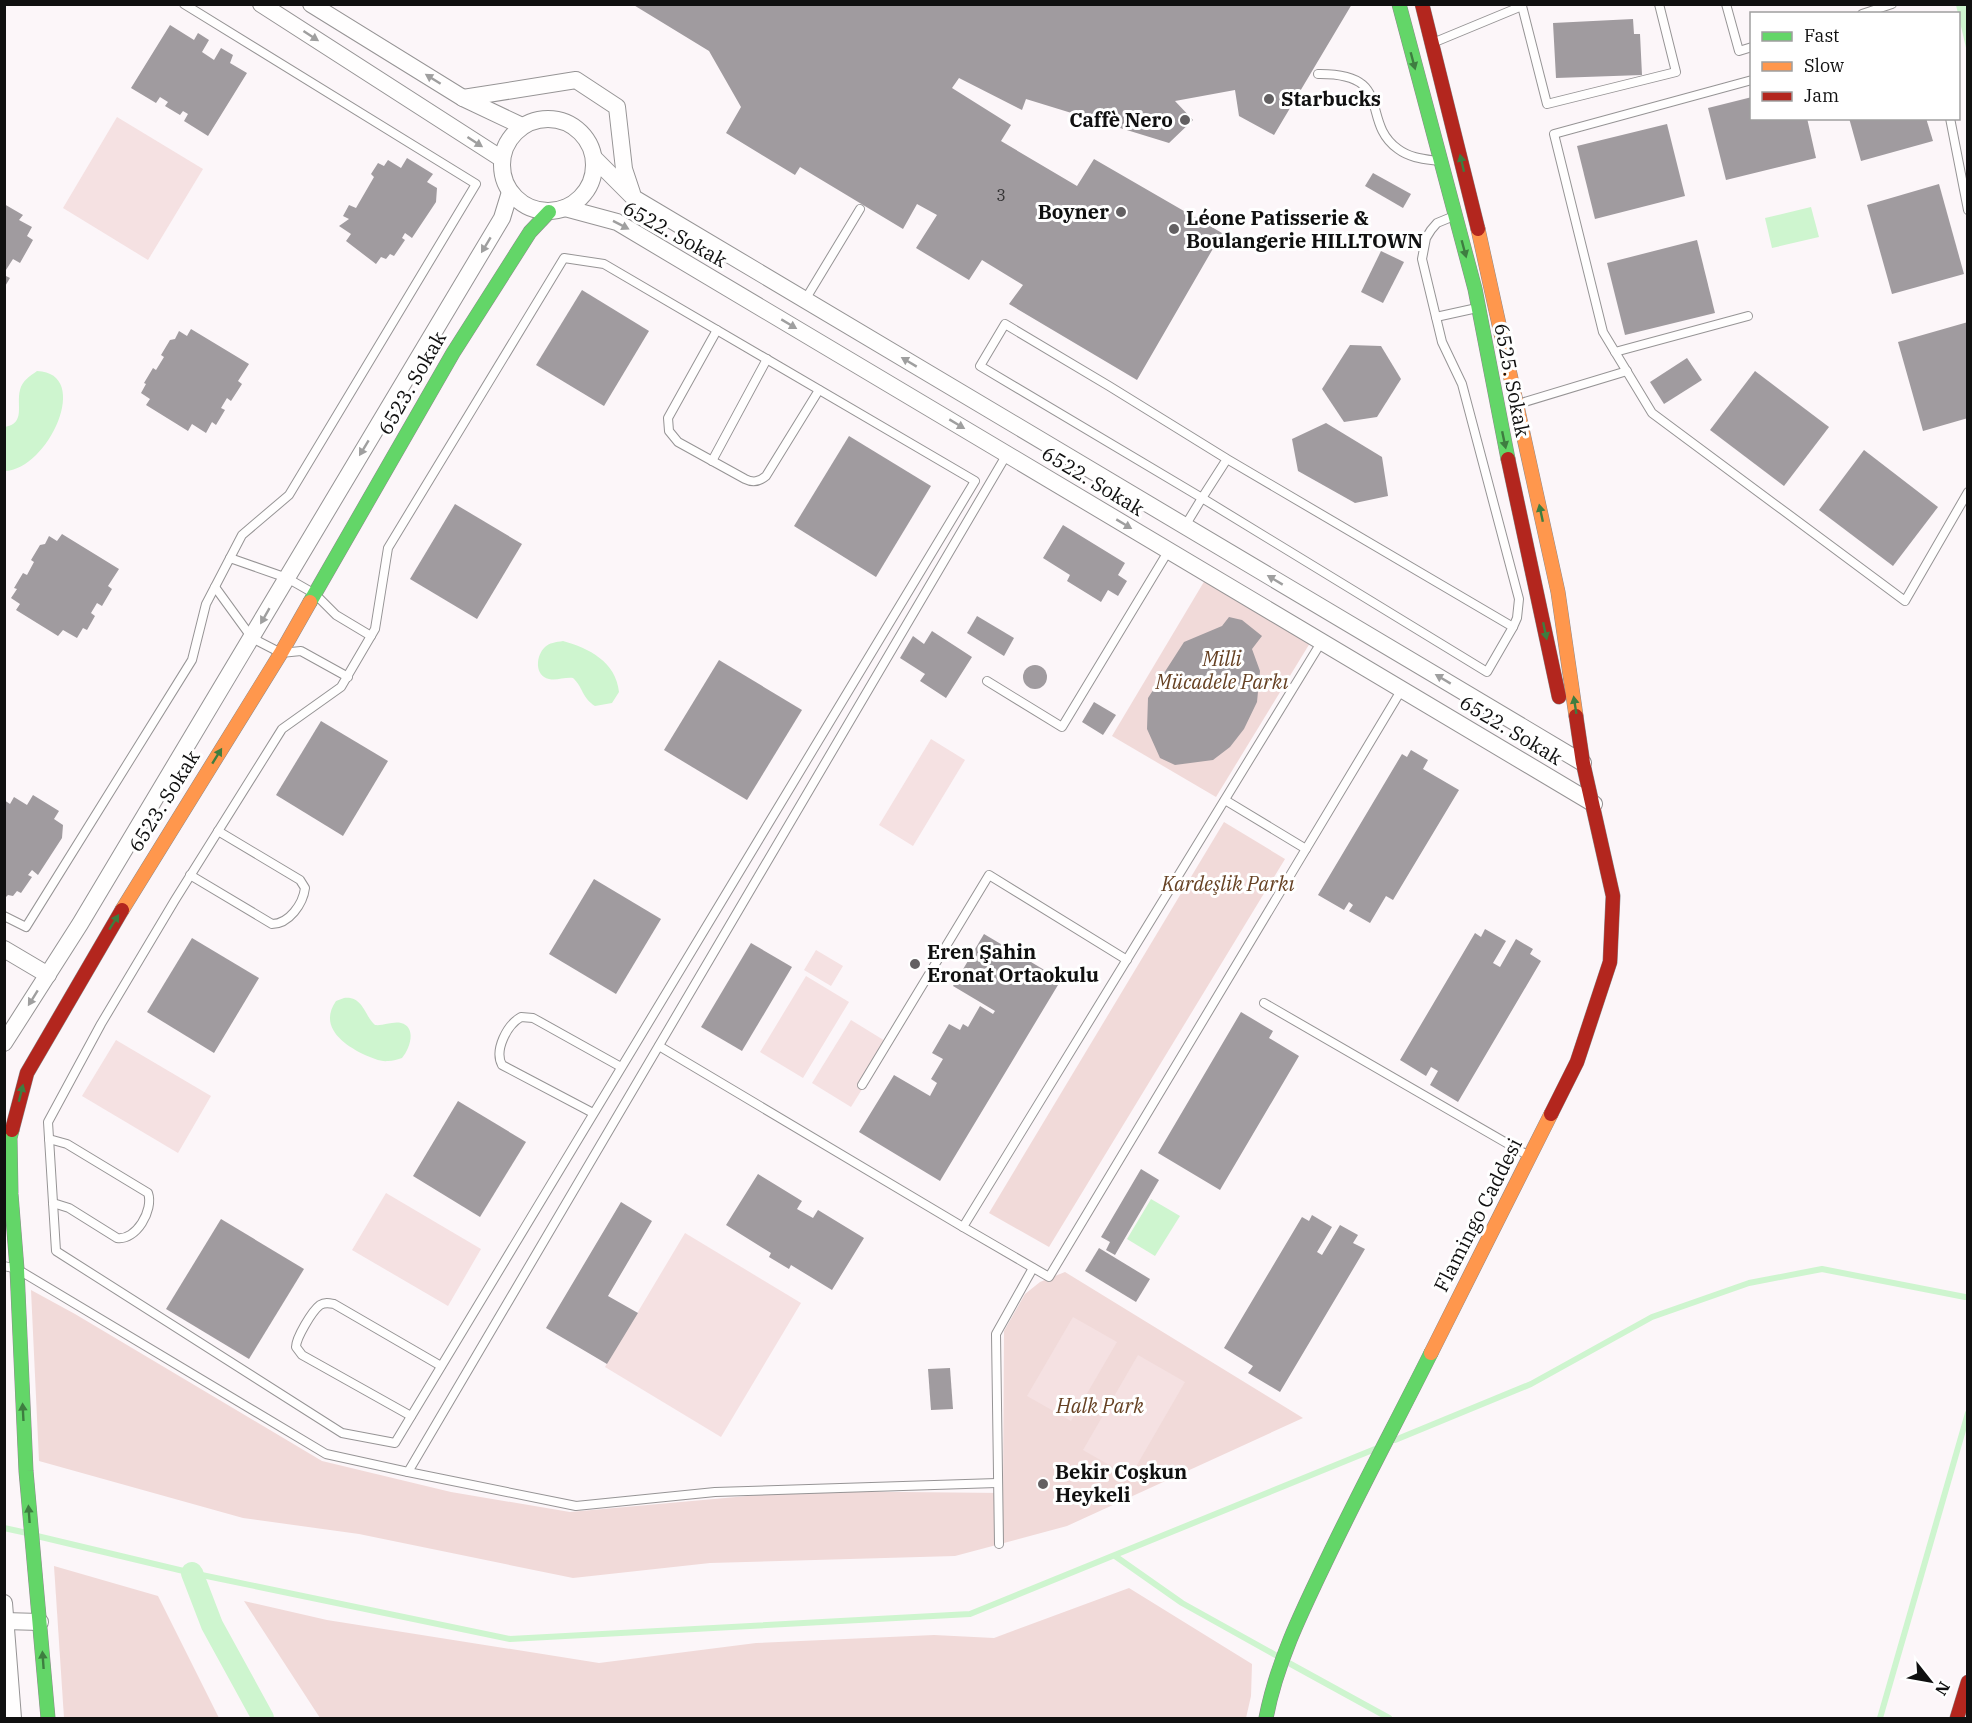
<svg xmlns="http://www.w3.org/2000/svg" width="1972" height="1723" viewBox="0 0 1972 1723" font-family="'IBM Plex Serif',serif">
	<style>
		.green { fill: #f1dad9 }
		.pitch { fill: #f5e1e2 }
		.water { fill: #cef5cf }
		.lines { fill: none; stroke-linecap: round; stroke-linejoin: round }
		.stream { stroke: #cef5cf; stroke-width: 6 }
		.canal { stroke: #cef5cf; stroke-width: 22 }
		.building { fill: #a09b9f }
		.lane-casing { stroke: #969495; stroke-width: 10 }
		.street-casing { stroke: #969495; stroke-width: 18 }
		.fast-casing { stroke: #8d8a8c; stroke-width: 15 }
		.slow-casing { stroke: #8d8a8c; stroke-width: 15 }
		.jam-casing { stroke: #8d8a8c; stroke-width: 15 }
		.lane { stroke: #fffefe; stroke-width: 8 }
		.street { stroke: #fffefe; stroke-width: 16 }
		.fast { stroke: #63d668; stroke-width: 14 }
		.slow { stroke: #ff974d; stroke-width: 14 }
		.jam { stroke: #b3261e; stroke-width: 14 }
		.oneway { fill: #9f9f9f }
		.oneway2 { fill: #3e7d40 }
		.poi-dot { fill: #636062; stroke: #fff; stroke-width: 2 }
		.labels { text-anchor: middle; stroke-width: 6; stroke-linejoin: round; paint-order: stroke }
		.number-label { font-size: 16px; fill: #343334 }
		.poi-label { font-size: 20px; font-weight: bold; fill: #101010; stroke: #fff; text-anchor: start }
		.street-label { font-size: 20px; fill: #101010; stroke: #fff }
		.park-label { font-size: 20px; font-style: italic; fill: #664123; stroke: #fff }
	</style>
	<rect width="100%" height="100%" fill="#fcf6f9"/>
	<g class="green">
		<path d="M1205,580L1310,643L1216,797L1112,736Z"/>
		<path d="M1224,822L1285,859L1049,1247L989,1213Z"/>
		<path d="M1065,1272L1303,1418L1067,1526L955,1556L710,1563L573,1578L359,1534L243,1518L39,1461L31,1290L75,1314L322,1461L451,1492L570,1512L802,1491L1003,1493L1004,1331L1025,1294L1040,1282Z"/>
		<path d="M54,1566L158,1596L219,1718H64Z"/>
		<path d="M1129,1588L1252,1664L1251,1696L1246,1718H320L244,1601L327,1620L599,1663L756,1643L934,1635L994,1638Z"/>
	</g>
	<g class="pitch">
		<path d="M117,117L203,169L148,260L63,208Z"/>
		<path d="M931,739L965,760L913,846L879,825Z"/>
		<path d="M816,950L843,966L831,986L804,970Z"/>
		<path d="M806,976L849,1002L803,1078L760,1052Z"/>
		<path d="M851,1020L890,1044L851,1107L812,1083Z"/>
		<path d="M116,1040L211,1096L178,1153L82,1096Z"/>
		<path d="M386,1193L481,1249L448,1306L352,1250Z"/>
		<path d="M685,1233L801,1303L721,1437L605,1367Z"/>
		<path d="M1073,1317L1117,1342L1071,1421L1027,1396Z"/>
		<path d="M1138,1355L1185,1382L1130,1477L1083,1450Z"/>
	</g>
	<g class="water">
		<path d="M1956,5H1967V52Z"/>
		<path d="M1811,207L1819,237L1772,248L1765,218Z"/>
		<path d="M37,371C93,373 48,470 5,471V427C26,423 16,405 20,390C22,381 30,376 37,371Z"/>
		<path d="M563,641C589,648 616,662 619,692L612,703L595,706C582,698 583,687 573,678C565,677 556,681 549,679C534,676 536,655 545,647C549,643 556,642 563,641Z"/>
		<path d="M344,998C363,996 364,1015 375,1025C383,1026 393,1021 401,1023C417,1027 410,1049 402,1058C398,1059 393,1061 388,1061C381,1062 372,1058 365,1055C344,1045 318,1027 336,1001Z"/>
		<path d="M1151,1199L1180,1216L1155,1256L1127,1239Z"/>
	</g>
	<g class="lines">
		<g class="stream">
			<path d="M1395,1440L1531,1384L1652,1317L1749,1283L1822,1269L1965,1297"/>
			<path d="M4,1528L27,1533"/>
			<path d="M37,1536L192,1573L510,1639L970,1614L1375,1449"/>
			<path d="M1115,1556L1182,1603L1279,1657"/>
			<path d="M1287,1662L1389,1718"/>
			<path d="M1880,1718L1968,1413"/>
		</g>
		<path class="canal" d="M192,1573L212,1625L263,1718"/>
	</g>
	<g class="building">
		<path d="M632,4H1352L1274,135L1239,116L1235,90L1175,101L1193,120L1169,143L1026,99L1022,110L959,78L952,88L1011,125L1001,141L1077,186L1094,159L1222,233L1137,380L1009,304L1023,285L982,260L969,280L916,248L937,215L917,204L903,229L800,167L795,175L726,133L741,107L709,51Z"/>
		<path d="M1633,19L1634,34H1640L1642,75L1556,78L1553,23Z"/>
		<path d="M170,25L194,40L198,33L209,40L202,52L214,60L221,48L233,55L230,63L247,73L208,136L184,121L188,114L183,111L180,115L165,106L168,102L160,97L156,103L131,88Z"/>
		<path d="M1752,97V118H1807L1816,158L1726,180L1708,108Z"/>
		<path d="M1849,118H1926L1933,141L1861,161Z"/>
		<path d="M1667,124L1685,196L1595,219L1577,146Z"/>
		<path d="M407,158L433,174L427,182L437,188L436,202L412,238L405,233L402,238L405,240L394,256L390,254L386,259L381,257L376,264L346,241L351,234L339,226L349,219L343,216L349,205L356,208L374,177L371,174L378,163L384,166L388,160L401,168Z"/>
		<path d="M1373,173L1411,194L1403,208L1365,186Z"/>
		<path d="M1939,184L1964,274L1892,294L1867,205Z"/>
		<path d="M4,204L23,215L19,220L32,227L27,236L33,240L20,263L13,259L4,273Z"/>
		<path d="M1697,240L1715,313L1625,335L1607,263Z"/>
		<path d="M1381,251L1404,262L1383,303L1361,292Z"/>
		<path d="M4,275L10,278L4,288Z"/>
		<path d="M582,290L649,331L604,406L536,365Z"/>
		<path d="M1968,322V418L1923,431L1898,342Z"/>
		<path d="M191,329L249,364L238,381L242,384L231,401L227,398L221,408L225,410L216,425L212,422L206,433L192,424L188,431L146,405L150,399L141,393L146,384L144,383L153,368L156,370L164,357L161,355L170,340L175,339L179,331L187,336Z"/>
		<path d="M1350,345L1381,346L1401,379L1377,417L1344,422L1322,389Z"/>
		<path d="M1687,358L1702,380L1664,404L1650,382Z"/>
		<path d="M1755,371L1829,427L1784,486L1710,430Z"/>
		<path d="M1326,423L1382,457L1388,496L1355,503L1298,471L1292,439Z"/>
		<path d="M849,436L931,486L876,577L794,526Z"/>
		<path d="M1864,450L1938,507L1893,566L1819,510Z"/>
		<path d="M455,504L522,544L477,619L410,579Z"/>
		<path d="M1063,525L1125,563L1118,575L1127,581L1118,596L1108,590L1101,602L1067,581L1070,575L1043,558Z"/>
		<path d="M62,534L119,569L108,586L112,589L102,606L97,603L91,613L95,616L87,630L83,628L77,638L63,630L58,636L16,610L20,604L11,598L17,589L14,588L23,573L27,575L34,562L31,560L40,545L45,544L49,536L57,541Z"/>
		<path d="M977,616L1014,638L1004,656L967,633Z"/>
		<path d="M1229,617L1242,620L1262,636L1252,649L1260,671L1257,702L1244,729L1230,747L1213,760L1175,765L1160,758L1147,729L1148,698L1184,642L1222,626Z"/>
		<path d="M932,631L972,657L946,698L920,681L925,674L900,658L913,636L924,644Z"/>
		<path d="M719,660L802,710L747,800L664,750Z"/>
		<circle cx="1035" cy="677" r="12"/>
		<path d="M1094,702L1116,715L1103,735L1082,722Z"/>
		<path d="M321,721L388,761L343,836L276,795Z"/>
		<path d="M1411,750L1428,760L1423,769L1459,790L1393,900L1386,896L1370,923L1349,911L1353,905L1349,902L1344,910L1318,895L1402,754L1407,757Z"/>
		<path d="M33,795L59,811L54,819L63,825L62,838L38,875L32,870L28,875L32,877L21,893L17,891L13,896L8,895L4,899V800L10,804L14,797L27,805Z"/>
		<path d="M594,879L661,919L616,994L549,954Z"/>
		<path d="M1485,929L1506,941L1493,963L1500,967L1516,939L1533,949L1530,954L1541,961L1458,1102L1430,1085L1438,1071L1431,1067L1426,1076L1400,1060L1475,933L1481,937Z"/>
		<path d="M984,934L1061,980L940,1181L859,1132L894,1075L930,1096L937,1083L931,1079L943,1059L932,1053L949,1024L960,1030L963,1024L968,1027L980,1006L993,1014L995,1011L953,986Z"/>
		<path d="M192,938L259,978L214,1053L147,1012Z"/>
		<path d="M751,943L792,967L742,1051L701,1027Z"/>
		<path d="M1241,1012L1273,1031L1269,1038L1299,1056L1220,1190L1158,1153Z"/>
		<path d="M458,1101L526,1142L480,1217L413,1176Z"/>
		<path d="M1141,1169L1159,1180L1115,1255L1106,1250L1110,1242L1101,1237Z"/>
		<path d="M758,1174L802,1201L797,1209L813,1218L818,1210L864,1238L832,1290L791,1265L789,1269L769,1257L771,1253L726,1225Z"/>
		<path d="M621,1202L652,1221L608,1296L638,1313L607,1364L546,1328Z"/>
		<path d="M1312,1215L1332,1227L1317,1252L1322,1255L1340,1225L1358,1235L1353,1243L1365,1249L1280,1392L1248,1373L1253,1366L1224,1348L1302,1217L1309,1221Z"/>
		<path d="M221,1219L304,1269L249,1359L166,1309Z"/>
		<path d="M1099,1248L1150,1279L1136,1302L1085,1271Z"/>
		<path d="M950,1368L953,1409L931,1410L928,1369Z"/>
	</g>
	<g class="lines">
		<g class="lane-casing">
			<g id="lane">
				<path d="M1726,4L1739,51L1752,47"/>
				<path d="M1522,6L1547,104L1676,72L1659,4"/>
				<path d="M1862,14L1892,4"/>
				<path d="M1435,42L1522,6L1521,4"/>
				<path d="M1318,74C1396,73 1359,121 1398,149C1410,158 1424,159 1438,161"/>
				<path d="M1752,80L1554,134L1603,332L1652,413L1905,601L1968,492"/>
				<path d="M1950,118L1968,210"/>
				<path d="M1454,216L1437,223L1431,230L1426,238L1422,259L1442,342L1462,384L1519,599L1517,618L1513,627"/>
				<path d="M564,258L604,264L975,481L395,1443L342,1433L56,1251L48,1122L101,1024L175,900L282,729L341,687L375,629L388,548Z"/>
				<path d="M805,300L860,209"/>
				<path d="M1436,317L1477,308"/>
				<path d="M717,330L668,418L669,431L678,442L745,479C753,483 759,482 766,476L819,390"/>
				<path d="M1615,352L1748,316"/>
				<path d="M1518,404L1627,371"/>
				<path d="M712,461L767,359"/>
				<path d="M1185,526L1202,498L1487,672L1513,627L1227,459L1202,498L980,366L1005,324L1109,386L1227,459"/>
				<path d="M230,558L287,578L315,594L336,615L371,636"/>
				<path d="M215,587L252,638L281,653L301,651L348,677"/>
				<path d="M1322,641L963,1227L1049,1277L1402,689"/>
				<path d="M987,681L1062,727L1169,550"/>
				<path d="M1225,800L1306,849"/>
				<path d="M190,875L272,924C289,924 303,904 305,888L300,880L218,831"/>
				<path d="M4,916L26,927L192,660L206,604L242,535L289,495L476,184L184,4"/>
				<path d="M1264,1003L1529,1156"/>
				<path d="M659,1046L963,1227"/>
				<path d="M862,1085L989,875L1127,960"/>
				<path d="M593,1113L502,1065C494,1050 507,1025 521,1017L533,1018L621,1067"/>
				<path d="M49,1139L67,1144L148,1193C154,1210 136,1241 117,1238L69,1208L53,1203"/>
				<path d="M4,1266L17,1269L326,1454L408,1472L1007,454"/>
				<path d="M411,1416L302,1355L296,1347C296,1338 312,1311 320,1305C325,1302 329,1303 334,1304L441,1366"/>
				<path d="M408,1472L576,1506L715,1492L997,1483"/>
				<path d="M999,1544L996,1334L1033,1268"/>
			</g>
		</g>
		<g class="street-casing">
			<g id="street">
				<path d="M261,4L502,159"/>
				<path d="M311,4L463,98L522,126"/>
				<path d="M463,98L576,80L617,107L624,169L632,193"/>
				<circle cx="548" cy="165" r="46"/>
				<path d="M594,158L634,198L1583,763"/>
				<path d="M565,208L617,222L1594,804"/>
				<path d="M4,949L48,975"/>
				<path d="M4,1043L80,924L502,218L510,192"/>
				<path d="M4,1603L13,1718"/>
				<path d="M4,1621L40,1622"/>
			</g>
		</g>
		<g class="fast-casing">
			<g id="fast">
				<path d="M1399,4L1475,289L1508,459"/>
				<path d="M310,602L453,353L530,232L549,212"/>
				<path d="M12,1130L10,1138L11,1194L17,1269L26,1471L48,1718"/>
				<path d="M1266,1718C1277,1661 1303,1609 1328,1557C1361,1488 1397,1421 1431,1353"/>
			</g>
		</g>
		<g class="slow-casing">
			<g id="slow">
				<path d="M1478,229L1558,592L1576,716"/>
				<path d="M122,910L281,653L310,602"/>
				<path d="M1431,1353L1551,1114"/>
			</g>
		</g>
		<g class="jam-casing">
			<g id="jam">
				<path d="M1422,4L1478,229"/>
				<path d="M1508,459L1559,697"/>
				<path d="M1551,1114L1577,1062L1610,962L1613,896L1583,763L1576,716"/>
				<path d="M12,1130L27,1073L122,910"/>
				<path d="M1957,1718L1968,1682"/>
			</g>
		</g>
		<use href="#lane" class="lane"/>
		<use href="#street" class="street"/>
		<use href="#fast" class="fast"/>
		<use href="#slow" class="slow"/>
		<use href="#jam" class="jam"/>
	</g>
	<defs><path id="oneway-solid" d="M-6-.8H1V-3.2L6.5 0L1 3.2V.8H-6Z" transform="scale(1.5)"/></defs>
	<g class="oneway">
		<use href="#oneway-solid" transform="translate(311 36) rotate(33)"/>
		<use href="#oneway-solid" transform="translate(433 79) rotate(-148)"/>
		<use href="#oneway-solid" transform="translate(475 142) rotate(33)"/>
		<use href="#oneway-solid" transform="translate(621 225) rotate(27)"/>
		<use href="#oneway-solid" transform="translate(486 245) rotate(121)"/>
		<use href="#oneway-solid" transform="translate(789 324) rotate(31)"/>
		<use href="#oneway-solid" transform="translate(909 362) rotate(-149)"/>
		<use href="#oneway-solid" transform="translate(957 424) rotate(31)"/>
		<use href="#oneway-solid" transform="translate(364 448) rotate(121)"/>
		<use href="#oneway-solid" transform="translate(1124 524) rotate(31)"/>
		<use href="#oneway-solid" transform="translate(1275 580) rotate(-149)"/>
		<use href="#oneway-solid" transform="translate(265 616) rotate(120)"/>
		<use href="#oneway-solid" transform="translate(1443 679) rotate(-149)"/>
		<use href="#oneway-solid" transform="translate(33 998) rotate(122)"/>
	</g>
	<g class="oneway2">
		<use href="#oneway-solid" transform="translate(1413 61) rotate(75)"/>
		<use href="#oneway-solid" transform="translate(1462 163) rotate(-103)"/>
		<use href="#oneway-solid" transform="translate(1464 249) rotate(75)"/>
		<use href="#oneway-solid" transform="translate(1504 440) rotate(78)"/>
		<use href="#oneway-solid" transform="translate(1541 513) rotate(-102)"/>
		<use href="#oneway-solid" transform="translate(1545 631) rotate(78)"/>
		<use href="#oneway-solid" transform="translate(1575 705) rotate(-99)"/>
		<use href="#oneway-solid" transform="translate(217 756) rotate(-58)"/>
		<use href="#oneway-solid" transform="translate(114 922) rotate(-58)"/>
		<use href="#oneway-solid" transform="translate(21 1093) rotate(-76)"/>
		<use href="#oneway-solid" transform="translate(23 1412) rotate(-93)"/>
		<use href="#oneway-solid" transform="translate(29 1514) rotate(-94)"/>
		<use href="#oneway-solid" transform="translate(43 1660) rotate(-94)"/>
	</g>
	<g class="poi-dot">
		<circle cx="1269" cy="99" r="6"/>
		<circle cx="1185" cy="120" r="6"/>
		<circle cx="1121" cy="212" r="6"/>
		<circle cx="1174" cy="229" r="6"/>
		<circle cx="915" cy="964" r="6"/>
		<circle cx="1043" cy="1484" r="6"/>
	</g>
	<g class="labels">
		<g class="number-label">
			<text x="1001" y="201">3</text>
		</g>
		<g class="poi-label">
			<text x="1281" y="106">Starbucks</text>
			<text x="1173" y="127" text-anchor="end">Caffè Nero</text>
			<text x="1109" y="219" text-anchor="end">Boyner</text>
			<text x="1186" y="225">Léone Patisserie &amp;<tspan x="1186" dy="23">Boulangerie HILLTOWN</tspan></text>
			<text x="927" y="959">Eren Şahin<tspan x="927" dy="23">Eronat Ortaokulu</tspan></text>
			<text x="1055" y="1479">Bekir Coşkun<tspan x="1055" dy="23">Heykeli</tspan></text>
		</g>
		<g class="street-label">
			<text transform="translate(675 234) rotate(29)" y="7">6522. Sokak</text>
			<text transform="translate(1512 380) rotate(79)" y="7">6525. Sokak</text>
			<text transform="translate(412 383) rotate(-60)" y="7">6523. Sokak</text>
			<text transform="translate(1093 481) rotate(31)" y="7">6522. Sokak</text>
			<text transform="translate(1511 730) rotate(31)" y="7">6522. Sokak</text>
			<text transform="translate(164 801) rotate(-58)" y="7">6523. Sokak</text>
			<text transform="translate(1478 1215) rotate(-63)" y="7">Flamingo Caddesi</text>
		</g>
		<g class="park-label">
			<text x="1222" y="666">Milli<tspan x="1222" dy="23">Mücadele Parkı</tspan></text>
			<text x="1228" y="891">Kardeşlik Parkı</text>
			<text x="1100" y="1413">Halk Park</text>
		</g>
	</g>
	<rect width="1972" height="1723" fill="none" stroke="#101010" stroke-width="12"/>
	<rect x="1750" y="12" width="210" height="108" fill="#ffffff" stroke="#9f9f9f" stroke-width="1.5"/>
	<rect x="1762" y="32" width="30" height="9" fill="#63d668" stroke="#9f9f9f" stroke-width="1.5"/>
	<text x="1804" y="42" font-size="18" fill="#101010">Fast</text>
	<rect x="1762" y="62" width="30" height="9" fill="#ff974d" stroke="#9f9f9f" stroke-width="1.5"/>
	<text x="1804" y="72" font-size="18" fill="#101010">Slow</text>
	<rect x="1762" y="92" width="30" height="9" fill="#b3261e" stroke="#9f9f9f" stroke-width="1.5"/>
	<text x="1804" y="102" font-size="18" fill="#101010">Jam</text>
	<g transform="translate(1930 1681) rotate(121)" stroke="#ffffff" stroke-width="4.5" paint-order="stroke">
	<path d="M0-4.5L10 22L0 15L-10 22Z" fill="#101010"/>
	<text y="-9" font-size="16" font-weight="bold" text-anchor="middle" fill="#101010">N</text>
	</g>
</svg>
